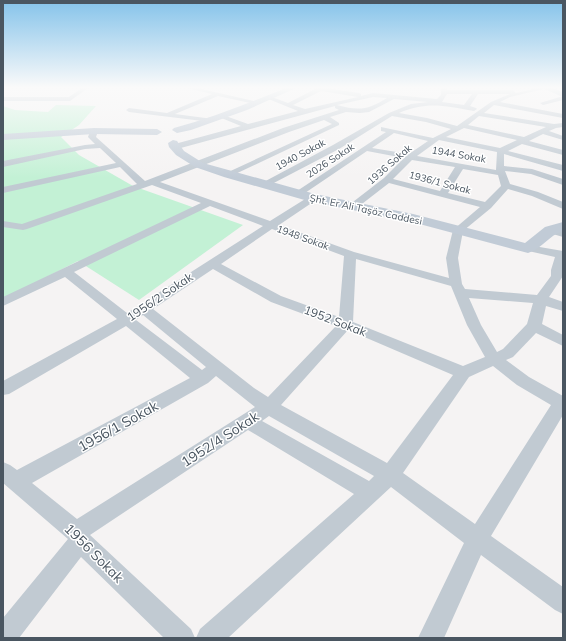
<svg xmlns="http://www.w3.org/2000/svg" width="566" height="641" viewBox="0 0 566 641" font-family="Mulish,sans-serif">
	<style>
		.green { fill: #c3f1d5 }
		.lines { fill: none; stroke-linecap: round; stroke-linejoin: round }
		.street { fill: #c1cad2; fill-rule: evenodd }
		.secondary { fill: #c1cbd6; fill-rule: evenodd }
		.labels { text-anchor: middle; stroke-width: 3; stroke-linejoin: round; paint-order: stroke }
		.far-street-label { font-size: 10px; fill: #4a5661; stroke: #fff }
		.street-label { font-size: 12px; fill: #4a5661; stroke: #fff }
		.near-street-label { font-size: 14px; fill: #4a5661; stroke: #fff }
	</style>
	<rect width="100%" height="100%" fill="#f5f3f3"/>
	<path class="green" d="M56,105L96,106L79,125L61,137L79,155L133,186L243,225L139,300L78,261L3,299V106L15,110L48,112Z"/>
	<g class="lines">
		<g class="street">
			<path d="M82,88H88L70,101H3V97H69Z"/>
			<path d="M187,88H197L258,102L255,104L218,96L175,114L213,119L214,120L211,122L129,112L126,110L129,108L167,113L212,94Z"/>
			<path d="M313,88H326L359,93L361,94V96L373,93L437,99L441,95V88H447V90H513L516,93L538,88H548L510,97L500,102L563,114V118L494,105L484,113L554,124L563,123V127L556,128L549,131L563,136V140L543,134L529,141L563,150V155L522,144L508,151L563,165V171L504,154V166L532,169L563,179V185L531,174L505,171L510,184L538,192L563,202V209L532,196L508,189L491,208L463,231L458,258L462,284L465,289L537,295L551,276V270L555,257L524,250L522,248L524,246L528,245L563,251V276L549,297L563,302V311L546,306L542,324L563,335V346L536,333L513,357L506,360L529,377L563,396V415L491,536L563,587V614L555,610L481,555L444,638H418L464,543L391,487L228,638H196L200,629L354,494L248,430L90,535L191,629L195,638H164L81,557L19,638H3V618L68,539L3,483V462L10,465L17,470L190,378L126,326L9,394L3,395V381L117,319L65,277L3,306V297L201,203L152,185L27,229L23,230L3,227V221L22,224L137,184L120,167L3,193V187L116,163L100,148L85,149L3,167V161L85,145L95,144L88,137L91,129H94L98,131L96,137L145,181L283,128L339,110L335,108V106L177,149H174L170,147L171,145L241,126L219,117V115H223L248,124L298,111L266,98L269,96L288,103L315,89ZM321,91L358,97L305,109L293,105ZM447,94H472L464,105L442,102ZM478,94H510L491,102L457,126L427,118L399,113C427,101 445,106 474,111L477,109L476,108L470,106ZM373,97L387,98C368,110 359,111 337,105ZM394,99L428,102L411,104L389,113L333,145L260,184L265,187L268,186L339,149L392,116L426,122L451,129L433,138L381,127V131L386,132L294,193L299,196L302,195L367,151L404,158L384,178L349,205L354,208L358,207L389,183L480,207L453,230L446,258L449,278L354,252L279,225L316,200L318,198L316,196H310L270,221L160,182L289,132L324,120L332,124L224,174L225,176H231L339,125V123L330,117L346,112L360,113L369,112ZM479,116L546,127L524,137L468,125ZM464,128L517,140L500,148L446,137ZM394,133L428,141L409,154L372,148ZM439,140L497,152L496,170L417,156ZM412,160L455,167L440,191L393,179ZM463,169L498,175L501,186L485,202L448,193ZM210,206L263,226L127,313L74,272ZM272,229L344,256L339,317L281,296L221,264ZM356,259L451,286L467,325L485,357L463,366L353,322ZM213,269L271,302L336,326L268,397L254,388L153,309ZM469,298L533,303L527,324L503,349L497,352L481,325ZM143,315L206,367L202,370L136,320ZM348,330L453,375L387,463L281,405ZM493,366L517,385L551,405L475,524L403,473L469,377ZM216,376L255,407L77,519L32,483L208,383ZM269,416L374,476L369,481L262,421Z"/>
			<path d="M563,96V100L543,105L540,103Z"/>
			<path d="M550,227L563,231V237L546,232L545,230Z"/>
		</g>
		<g class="secondary">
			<path d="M286,88H296L247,110L191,130L177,133L172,130L174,128C212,118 249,103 286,88Z"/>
			<path d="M542,88H552L563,92V97Z"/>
			<path d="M94,128L157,129L162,132L157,135L94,134L3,140V134Z"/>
			<path d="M173,140L177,141L184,151L203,163L232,171L315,194L413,214L525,243L545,227L563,222V231C549,235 542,249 528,253L412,222L308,201L224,177L195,167L176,155L169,147L168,143Z"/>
		</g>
	</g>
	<linearGradient id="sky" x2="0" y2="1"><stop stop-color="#85c3ea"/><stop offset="0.49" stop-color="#fafafa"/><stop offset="1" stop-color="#fafafa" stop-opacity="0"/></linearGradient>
	<rect width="566" height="178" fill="url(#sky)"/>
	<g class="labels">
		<g class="far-street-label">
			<text transform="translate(300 154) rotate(-28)" y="4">1940 Sokak</text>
			<text transform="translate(459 154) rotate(10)" y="4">1944 Sokak</text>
			<text transform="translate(330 160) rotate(-33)" y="4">2026 Sokak</text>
			<text transform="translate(389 164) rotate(-41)" y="4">1936 Sokak</text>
			<text transform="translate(440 182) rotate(15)" y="4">1936/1 Sokak</text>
			<text transform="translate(366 209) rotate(12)" y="4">Şht. Er Ali Taşöz Caddesi</text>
			<text transform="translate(303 237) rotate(20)" y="4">1948 Sokak</text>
		</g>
		<g class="street-label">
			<text transform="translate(160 297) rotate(-34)" y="4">1956/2 Sokak</text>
			<text transform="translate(335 321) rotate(21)" y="4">1952 Sokak</text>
		</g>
		<g class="near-street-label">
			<text transform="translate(118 426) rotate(-29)" y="5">1956/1 Sokak</text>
			<text transform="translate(220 439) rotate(-33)" y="5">1952/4 Sokak</text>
			<text transform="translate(94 553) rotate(45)" y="5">1956 Sokak</text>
		</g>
	</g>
	<rect width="566" height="641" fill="none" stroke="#4a5661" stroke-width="8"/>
</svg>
